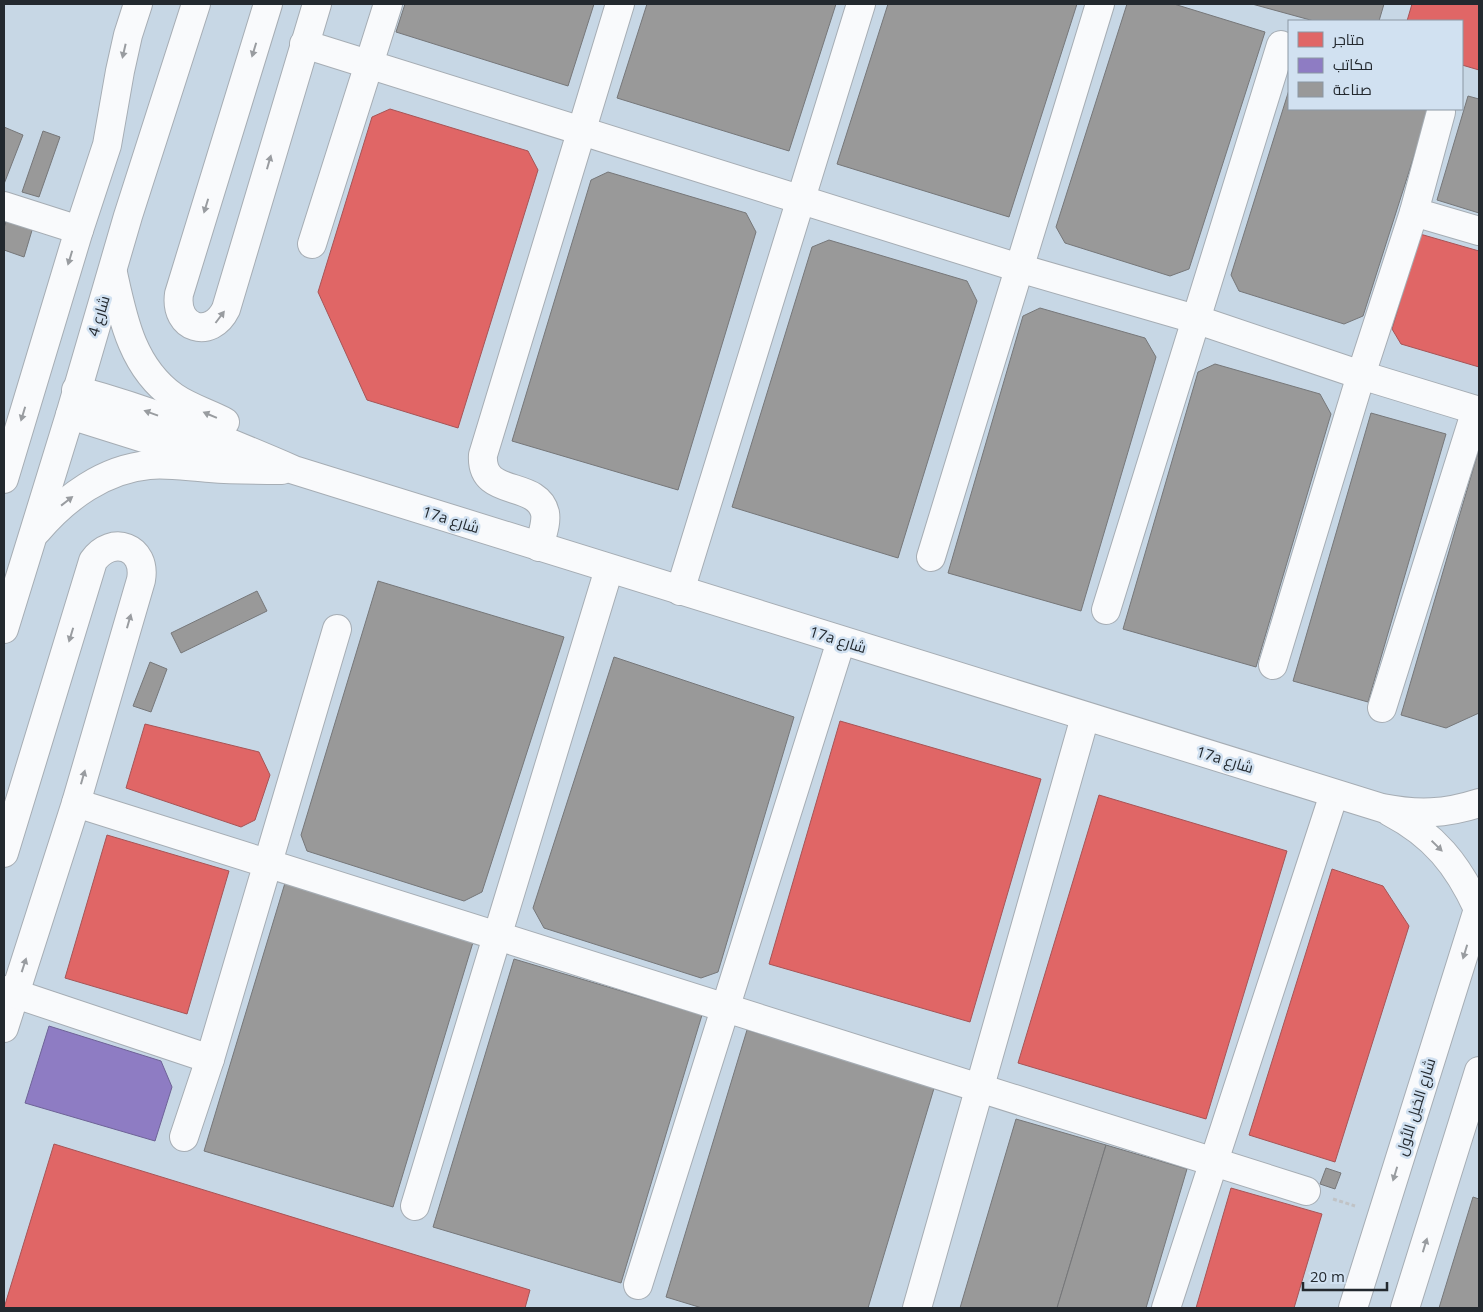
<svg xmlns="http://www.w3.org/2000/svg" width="1483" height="1312" viewBox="0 0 1483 1312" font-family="'Open Sans',Cairo,sans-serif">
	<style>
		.built { fill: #c7d7e5; fill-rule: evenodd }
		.shops { fill: #e06666; stroke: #a75456 }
		.offices { fill: #8e7cc3; stroke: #6e6397 }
		.industry { fill: #999; stroke: #767779 }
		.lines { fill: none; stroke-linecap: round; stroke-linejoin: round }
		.minor-casing { stroke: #a6adb4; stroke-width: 30 }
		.major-casing { stroke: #a6adb4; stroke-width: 30 }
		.path { stroke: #c0c3c6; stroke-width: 3; stroke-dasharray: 4 2.5; stroke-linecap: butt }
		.minor { stroke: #f9fafc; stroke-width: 28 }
		.major { stroke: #f9fafc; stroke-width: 28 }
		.oneway { fill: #999ca0 }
		.labels { text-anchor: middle; stroke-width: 5; stroke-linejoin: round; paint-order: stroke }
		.street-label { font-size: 15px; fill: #23292f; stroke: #d1e1f1 }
	</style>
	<rect width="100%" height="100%" fill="#d8e1ea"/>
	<path class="built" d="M4,4H1479V1308H4ZM1289,21H1462V109H1289Z"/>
	<g class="shops">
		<path d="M1412,4H1479V70L1462,65V21H1407Z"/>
		<path d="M390,109L528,151L538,170L458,428L367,400L318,292L372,117Z"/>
		<path d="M1420,234L1479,251V367L1401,344L1392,329Z"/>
		<path d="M840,721L1041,779L970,1022L769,964Z"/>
		<path d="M145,724L259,752L270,775L255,820L241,827L126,788Z"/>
		<path d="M1099,795L1287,851L1206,1119L1018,1063Z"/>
		<path d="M107,835L229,871L187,1014L65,978Z"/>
		<path d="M1332,869L1383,886L1409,926L1335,1162L1249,1135Z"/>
		<path d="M54,1144L530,1290L525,1308H4Z"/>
		<path d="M1231,1188L1322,1214L1294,1308H1196Z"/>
	</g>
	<path class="offices" d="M49,1026L161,1061L172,1087L155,1141L25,1103Z"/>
	<g class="industry">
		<path d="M405,4H594L568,86L396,32Z"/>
		<path d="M647,4H836L789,151L617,98Z"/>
		<path d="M888,4H1077L1009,217L837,164Z"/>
		<path d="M1127,4H1174L1265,32L1189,269L1170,276L1065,243L1056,227Z"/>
		<path d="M1252,4H1384L1379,21H1314Z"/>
		<path d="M1289,90V109H1429L1363,316L1344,324L1239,291L1231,275Z"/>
		<path d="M1468,96L1479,99V213L1437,200Z"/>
		<path d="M4,127L23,135L4,184Z"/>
		<path d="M43,131L60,137L39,197L22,192Z"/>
		<path d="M608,172L746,213L756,232L678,490L512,441L591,180Z"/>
		<path d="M7,218L33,227L24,257L4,250V228Z"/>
		<path d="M829,240L967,281L977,301L898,558L732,507L812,247Z"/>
		<path d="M1040,308L1145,338L1156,357L1081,611L948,573L1023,316Z"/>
		<path d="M1215,364L1320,394L1331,414L1256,667L1123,629L1198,372Z"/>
		<path d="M1371,413L1446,434L1368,702L1293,681Z"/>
		<path d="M1479,449V713L1446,728L1401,715Z"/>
		<path d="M378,581L564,637L482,892L464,901L307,851L301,835Z"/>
		<path d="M257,591L267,611L181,653L171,633Z"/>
		<path d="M614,657L794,717L718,972L701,978L544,928L533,908Z"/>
		<path d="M150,662L167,669L151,712L133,706Z"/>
		<path d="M285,883L474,939L393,1207L204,1151Z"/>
		<path d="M514,959L702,1015L621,1283L433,1227Z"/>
		<path d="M747,1030L935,1085L868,1308H702L666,1297Z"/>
		<path d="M1016,1119L1106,1145L1057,1308H960Z"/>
		<path d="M1106,1145L1187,1169L1146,1308H1057Z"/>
		<path d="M1326,1168L1341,1173L1335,1189L1320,1184Z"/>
		<path d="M1473,1197L1479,1199V1308H1439Z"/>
	</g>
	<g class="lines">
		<g class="minor-casing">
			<g id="minor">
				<path d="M268,4L179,294C174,329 211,340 226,309L317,4"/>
				<path d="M304,44L1019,268L1195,319L1361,375L1479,411"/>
				<path d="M4,206L79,230"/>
				<path d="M1414,212L1479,231"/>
				<path d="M312,244L388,4"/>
				<path d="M113,273C123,319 132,367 174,397C190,408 208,413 225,422"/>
				<path d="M76,390C151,410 222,439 294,470L1382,808C1418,815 1445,814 1479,803"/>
				<path d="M70,415L156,442L209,454"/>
				<path d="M4,479L79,230L107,145L120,71L128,35L138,4"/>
				<path d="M37,531C65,498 104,469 149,465C169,463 190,467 210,468C234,470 258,470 282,470"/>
				<path d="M539,547C541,537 547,524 545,513C537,479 480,499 483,455L620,4"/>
				<path d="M931,557L1100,4"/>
				<path d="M680,591L861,4"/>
				<path d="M1106,610L1281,45"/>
				<path d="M4,629L70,415L128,216L196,4"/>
				<path d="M1273,665L1361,375L1414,212L1441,112"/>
				<path d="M1382,708L1476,410"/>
				<path d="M76,803L1306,1191"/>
				<path d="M1390,812C1434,835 1458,865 1478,909"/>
				<path d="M4,853L93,561C112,534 147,547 141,580L76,803L4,1028"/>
				<path d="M4,990L210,1059"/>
				<path d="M184,1137L210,1059L337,629"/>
				<path d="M415,1206L609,569"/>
				<path d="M638,1285L841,641"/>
				<path d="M917,1308L1085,717"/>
				<path d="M1166,1308L1334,794"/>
			</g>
		</g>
		<g class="major-casing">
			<g id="major">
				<path d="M1353,1308L1479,906"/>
				<path d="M1405,1308L1479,1071"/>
			</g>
		</g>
		<path class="path" d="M1333,1199L1355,1206"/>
		<use href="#minor" class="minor"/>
		<use href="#major" class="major"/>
	</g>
	<defs><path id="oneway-solid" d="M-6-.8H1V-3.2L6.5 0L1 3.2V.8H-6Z" transform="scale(1.25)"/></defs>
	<g class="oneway">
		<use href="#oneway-solid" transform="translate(254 50) rotate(107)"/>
		<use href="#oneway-solid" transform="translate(124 51) rotate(103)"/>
		<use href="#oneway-solid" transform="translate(269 162) rotate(-74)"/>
		<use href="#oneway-solid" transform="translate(206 206) rotate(107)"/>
		<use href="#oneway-solid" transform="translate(70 258) rotate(107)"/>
		<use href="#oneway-solid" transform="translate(220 317) rotate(-53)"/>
		<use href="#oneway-solid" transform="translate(151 413) rotate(-160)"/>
		<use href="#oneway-solid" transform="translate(23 414) rotate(107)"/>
		<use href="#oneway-solid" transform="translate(210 415) rotate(-157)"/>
		<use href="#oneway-solid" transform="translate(67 501) rotate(-38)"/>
		<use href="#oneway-solid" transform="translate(129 621) rotate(-74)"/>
		<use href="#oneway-solid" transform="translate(71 635) rotate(107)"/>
		<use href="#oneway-solid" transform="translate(83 777) rotate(-74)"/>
		<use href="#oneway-solid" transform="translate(1437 846) rotate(44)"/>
		<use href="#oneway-solid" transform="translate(1465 952) rotate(107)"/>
		<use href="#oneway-solid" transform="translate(24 965) rotate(-72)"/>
		<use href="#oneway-solid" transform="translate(1395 1174) rotate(107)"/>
		<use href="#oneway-solid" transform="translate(1425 1245) rotate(-73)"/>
	</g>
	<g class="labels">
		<g class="street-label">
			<text transform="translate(99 316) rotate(-73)" y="5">شارع 4</text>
			<text transform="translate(451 520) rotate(17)" y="5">17a شارع</text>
			<text transform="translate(838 640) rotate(17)" y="5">17a شارع</text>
			<text transform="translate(1225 760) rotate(17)" y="5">17a شارع</text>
			<text transform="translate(1416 1107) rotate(-73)" y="5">شارع الخيل الأول</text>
		</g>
	</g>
	<rect width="1483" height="1312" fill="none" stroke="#23292f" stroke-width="10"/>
	<rect x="1288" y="20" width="175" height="90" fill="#d1e1f1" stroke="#8b97a3"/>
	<rect x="1298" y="32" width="25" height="15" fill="#e06666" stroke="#8b97a3"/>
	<text x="1333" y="45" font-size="15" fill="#23292f">متاجر</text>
	<rect x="1298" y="58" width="25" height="15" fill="#8e7cc3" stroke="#8b97a3"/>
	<text x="1333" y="70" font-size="15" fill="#23292f">مكاتب</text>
	<rect x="1298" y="82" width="25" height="15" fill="#999999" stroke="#8b97a3"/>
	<text x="1333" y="95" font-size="15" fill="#23292f">صناعة</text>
	<path d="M1303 1282v8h84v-8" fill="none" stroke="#23292f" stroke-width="2.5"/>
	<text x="1310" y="1282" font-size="15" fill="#23292f" stroke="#d1e1f1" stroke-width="4" paint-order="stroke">20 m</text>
</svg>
